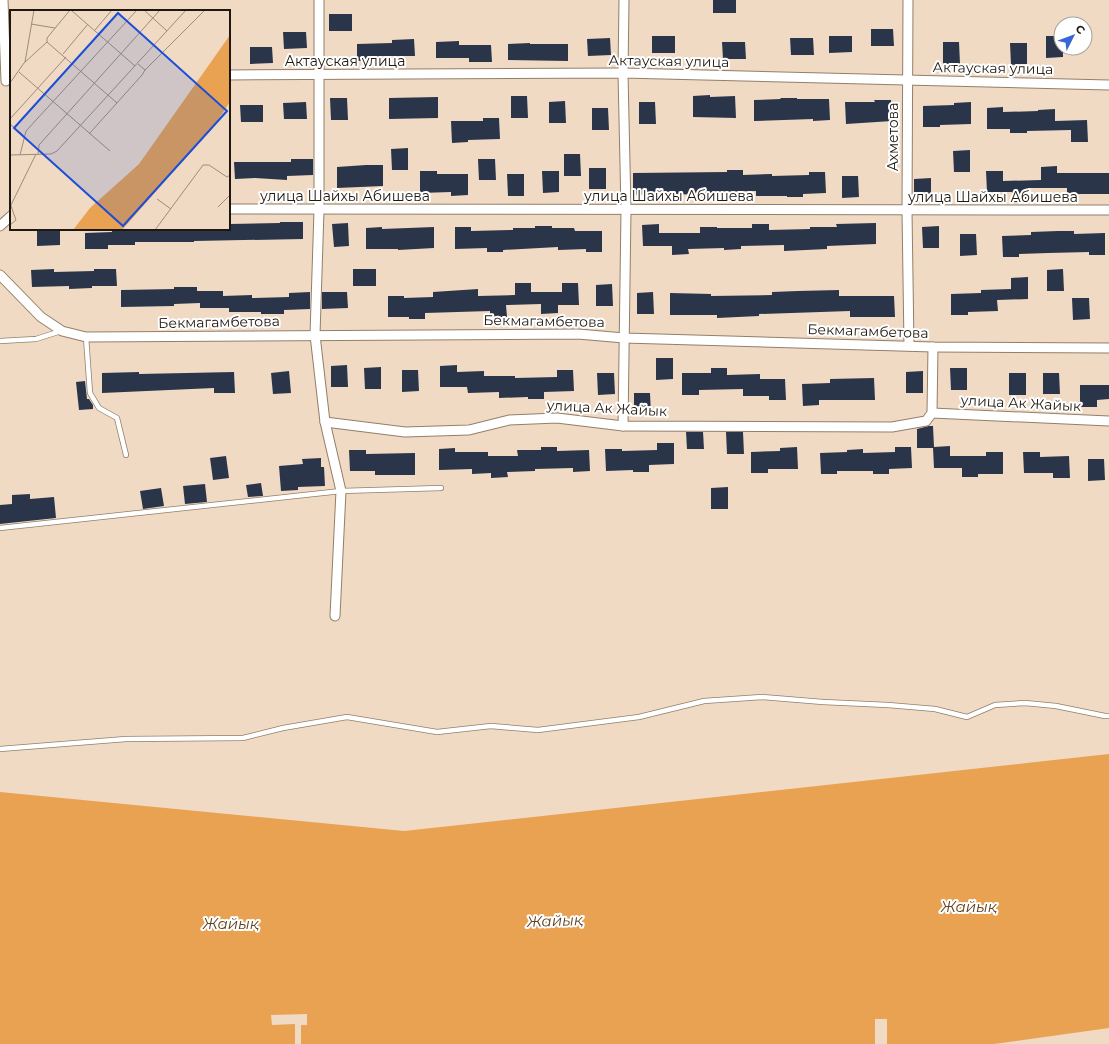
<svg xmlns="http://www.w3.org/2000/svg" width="1109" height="1044" viewBox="0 0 1109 1044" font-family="Montserrat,sans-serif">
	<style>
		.water { fill: #e8a251 }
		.pier { fill: #f0dac4 }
		.building { fill: #2b3549 }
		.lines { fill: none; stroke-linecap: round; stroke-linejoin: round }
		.service-casing { stroke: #927f6a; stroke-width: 6 }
		.minor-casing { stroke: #927f6a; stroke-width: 11 }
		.service { stroke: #fff; stroke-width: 4.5 }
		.minor { stroke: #fff; stroke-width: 9 }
		.labels { text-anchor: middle; stroke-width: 4; stroke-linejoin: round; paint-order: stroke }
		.street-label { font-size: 14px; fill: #1f1810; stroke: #fff }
		.water-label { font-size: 15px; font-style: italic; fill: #604321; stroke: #fff }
		.inset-road { fill: none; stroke: #9c8c7c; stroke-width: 1 }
		.view { fill: #1d4ed8; fill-opacity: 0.15; stroke: #1d4ed8; stroke-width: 2 }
		.inset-edge { fill: none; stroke: #1f1810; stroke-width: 2 }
	</style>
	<rect width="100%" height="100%" fill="#f0dac4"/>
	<path class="water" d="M1109,754V1028L994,1044H0V792L404,831Z"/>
	<g class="pier">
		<path d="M307,1014V1025H301V1044H295V1024L272,1025L271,1015Z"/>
		<rect x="875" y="1019" width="12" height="25"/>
	</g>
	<g class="building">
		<rect x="713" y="0" width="23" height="13"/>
		<rect x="329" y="14" width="23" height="17"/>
		<path d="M871,29H893L894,46H871Z"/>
		<path d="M283,32H306L307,48L284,49Z"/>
		<rect x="652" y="36" width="23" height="17"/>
		<path d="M829,36H852V52L829,53Z"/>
		<path d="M1046,36H1061V48H1063V57L1046,58Z"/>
		<path d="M610,38L611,55L588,56L587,39Z"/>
		<path d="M790,38H813L814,55H791Z"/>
		<path d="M414,39L415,56H380V60L357,61V44L392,43V40Z"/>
		<path d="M459,41V45H491L492,62H469V58H436V42Z"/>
		<path d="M722,42H745L746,59H723Z"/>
		<path d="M943,42H959L960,64H943Z"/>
		<path d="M530,43V44H568V61L508,60V44Z"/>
		<path d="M1010,43H1027V64L1011,65Z"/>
		<path d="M250,47H272L273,63L250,64Z"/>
		<path d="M710,95V97L735,96L736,118L693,117V96Z"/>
		<path d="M511,96H527L528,118H511Z"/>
		<path d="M438,97V118L389,119V98Z"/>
		<path d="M330,98H347L348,120H331Z"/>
		<path d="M780,98H797V99H829L830,120L813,121V119L754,121V100L781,99Z"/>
		<path d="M874,100H891L892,121L846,124L845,102H875Z"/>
		<path d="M565,101L566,123H549V102Z"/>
		<path d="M306,102L307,119H284L283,103Z"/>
		<path d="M639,102H655L656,124H639Z"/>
		<path d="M971,102V124L940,125V127H923V106L954,105V103Z"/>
		<path d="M240,105H263V122H241Z"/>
		<path d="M1003,107V112L1038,111V110L1055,109V121L1087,120L1088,142H1071V130L1027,131V133H1010V129H987V108Z"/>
		<path d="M592,108H608L609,130H592Z"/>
		<path d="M483,118H499L500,139L468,140V142L452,143L451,121H483Z"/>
		<path d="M408,148V170H392L391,149Z"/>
		<path d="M970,150V172H954L953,151Z"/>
		<path d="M564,154H580L581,176H564Z"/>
		<path d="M291,159H313V175L287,176V180L255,178L235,179L234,162H291Z"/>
		<path d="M478,159H495L496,180H479Z"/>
		<path d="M366,165H383V186L337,188V167Z"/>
		<path d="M1057,166V173H1109V194H1067V188H1029V202H1012V192H987L986,171H1003V181L1041,180V167Z"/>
		<rect x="589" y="168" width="17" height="21"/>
		<path d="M727,170H743V175L772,174V176L809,175V172H825L826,193L803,194V197H787V196H756V191L717,192V194L633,195V173L727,172Z"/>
		<path d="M420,171H437V174H468V195L451,196V192L420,193Z"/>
		<path d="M542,171H559V192L543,193Z"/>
		<path d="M507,174H524V196H508Z"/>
		<path d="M842,176H858L859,197L842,198Z"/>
		<path d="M931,178V200H914V179Z"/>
		<path d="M280,222H303V239L194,241V242H135V245H108V249H85V233L112,232V229H229V224L280,223Z"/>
		<path d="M348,223L349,246L334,247L332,224Z"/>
		<path d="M876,223V244L827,246V249L784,251V245L741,246V249L724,250V248L688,249L689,254L672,255V246H643L642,225L659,224V233H700V227H717V228H752V224H769V230L810,229V227H837L836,224Z"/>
		<path d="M535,226H552V228H574L575,231H602V252H586V249L558,250V247L503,250V252H487V248L455,249V227H471V231L513,230V228H535Z"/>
		<path d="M939,226V248H923L922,227Z"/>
		<path d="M382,227V229L434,227V248L398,250V249H366V228Z"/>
		<path d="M37,229H60V245L37,246Z"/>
		<path d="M1058,231H1074V234L1105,233V255H1089V252L1048,253L1019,254V257H1003L1002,236L1031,235V232Z"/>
		<path d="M960,234H976L977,255L960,256Z"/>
		<path d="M54,269V272L94,271V269H116L117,286H92V288L69,289V286L32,287L31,270Z"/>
		<rect x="353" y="269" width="23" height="17"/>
		<path d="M1063,269L1064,291H1047V270Z"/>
		<path d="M1028,277V299L997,300L998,311L968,312V315H951V294L981,293V290L1011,289V278Z"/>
		<path d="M515,283H531V292H562V283H578L579,305H558V313L541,314V304L506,305L507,317H490V311L425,313V319H409V317H388V296H404V298L433,297V292L478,289V296L515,295Z"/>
		<path d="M612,284L613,306H596V285Z"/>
		<path d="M174,287H197V291H223V296L252,295V298L289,297V293L310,292V309L284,310V314H261V312H229V308H200V303L174,304V306L121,307V290L174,289Z"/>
		<path d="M839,290V296H894L895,317H850V311L759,314V316L717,318V315H670V293L711,294V296L772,295V292L798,291Z"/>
		<path d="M322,292H347L348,308L322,309Z"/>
		<path d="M653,292L654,314H637V293Z"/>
		<path d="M1072,298H1089L1090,319L1073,320Z"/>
		<path d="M656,358H673V379L656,380Z"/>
		<path d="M347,365L348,387H331V366Z"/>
		<path d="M457,365V372L484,371V376H515V378L557,377V370H573L574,391L544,392V399H528V397L499,398V392L468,393L467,387H440V366Z"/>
		<path d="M381,367V389H365L364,368Z"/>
		<path d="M711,368H727V375L760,374V379H785L786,400H769V396H743V389L699,390V395H682V373H711Z"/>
		<path d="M950,368H967V390H951Z"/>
		<path d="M402,370H418L419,391L402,392Z"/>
		<path d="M289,371L291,393L273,394L271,373Z"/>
		<path d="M923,371V393H906V372Z"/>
		<path d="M139,372V374L234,372L235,393H214V388L102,393V373Z"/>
		<path d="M597,373H614L615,394L598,395Z"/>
		<rect x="1009" y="373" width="17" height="22"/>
		<path d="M1043,373H1059L1060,394H1043Z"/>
		<path d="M874,378L875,400H819V405L803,406L802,384L830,383V379Z"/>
		<path d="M85,381L87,399H89L93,405V409L79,410L76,382Z"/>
		<path d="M1080,385H1109V399L1097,400V407H1080Z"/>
		<path d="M634,393H650L651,415H634Z"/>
		<path d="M929,426H933L934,447L950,446V456H986V452H1003V474H978V477H962V468H934L933,448H917V429Z"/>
		<path d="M686,432H703L704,449H687Z"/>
		<path d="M726,432H743L744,454H727Z"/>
		<path d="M657,443H674V464L649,465V472H633V470L606,471L605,449H622V451L657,450Z"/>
		<path d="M541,447H557V451L589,450L590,471L573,472V468L535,469V471L507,472L508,477L491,478V473L472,474V469L439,470V449L455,448V452H488V456H518L517,450H541Z"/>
		<path d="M797,447L798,469H768V473H751V452L780,451V448Z"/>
		<path d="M895,447H911L912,468L889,469V474H873V471H837V474H821L820,453L847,452V450L863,449V453L895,452Z"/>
		<path d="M349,450H366V454L415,453V475H375V471H350Z"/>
		<path d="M1023,452H1040V457L1069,456L1070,478H1053V473H1024Z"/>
		<path d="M226,456L229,478L213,480L210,458Z"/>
		<path d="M321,458V467H324L325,486L298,487V490L281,491L279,466L303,464L302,459Z"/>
		<path d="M1088,459H1104L1105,480L1088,481Z"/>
		<path d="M261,483L263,496L248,497L246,485Z"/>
		<path d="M205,484L207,502L185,504L183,486Z"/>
		<path d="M728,487V509H711V488Z"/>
		<path d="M161,488L164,506L143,509L140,491Z"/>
		<path d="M30,494V499L54,497L56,518L0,524V505L12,504V495Z"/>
	</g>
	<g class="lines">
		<g class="service-casing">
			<g id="service">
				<path d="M86,337L90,393L99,408L117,418L126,455"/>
				<path d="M0,341L36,339L61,331"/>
				<path d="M0,528L341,491L441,488"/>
				<path d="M0,749L126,739L243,738L283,728L347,717L437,732L491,726L538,730L639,717L704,701L762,697L823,702L888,705L935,709L967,717L995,705L1025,703L1056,706L1105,716H1109"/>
			</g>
		</g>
		<g class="minor-casing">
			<g id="minor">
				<path d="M3,0L6,81"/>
				<path d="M319,0V210L315,335L325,422L341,491L335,616"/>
				<path d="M908,0L907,211L909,346"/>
				<path d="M229,75L623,73L1109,85"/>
				<path d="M229,209L1109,210"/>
				<path d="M0,226L11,216"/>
				<path d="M0,275L41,317L62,331L86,337L578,334L624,338L933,347L1109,348"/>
				<path d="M932,413L1109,421"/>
				<path d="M325,422L405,432L469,430L509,420L557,418L623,426L892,427L926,421L932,413L933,347"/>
				<path d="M623,426L626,210L623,73L624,0"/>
			</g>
		</g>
		<use href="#service" class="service"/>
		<use href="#minor" class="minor"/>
	</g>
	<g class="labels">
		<g class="street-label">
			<text x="345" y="66">Актауская улица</text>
			<text transform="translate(669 61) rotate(1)" y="5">Актауская улица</text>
			<text transform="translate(993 68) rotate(1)" y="5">Актауская улица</text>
			<text transform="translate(893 137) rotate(-90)" y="5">Ахметова</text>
			<text x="345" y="201">улица Шайхы Абишева</text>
			<text x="669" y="201">улица Шайхы Абишева</text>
			<text x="993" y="202">улица Шайхы Абишева</text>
			<text transform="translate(544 321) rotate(1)" y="5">Бекмагамбетова</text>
			<text transform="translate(219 322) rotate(-1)" y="5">Бекмагамбетова</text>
			<text transform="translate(868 331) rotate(2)" y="5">Бекмагамбетова</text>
			<text transform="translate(1021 403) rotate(3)" y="5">улица Ак Жайык</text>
			<text transform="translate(607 408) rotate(3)" y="5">улица Ак Жайык</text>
		</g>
		<g class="water-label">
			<text x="969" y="912">Жайық</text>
			<text transform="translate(555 921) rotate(-2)" y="5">Жайық</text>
			<text x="231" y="929">Жайық</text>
		</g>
	</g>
	<g transform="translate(10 10)">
		<rect width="220" height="220" fill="#f0dac4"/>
		<path d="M220,25V92L205,114L112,220H63L80,198L129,154Z" fill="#e8a251"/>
		<path class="inset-road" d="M61,0L125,56M134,0L157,21M21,14L45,18M85,20L102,0M37,32L107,93M37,32V28L60,0M53,44L78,14M15,52L24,0M135,60L195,0M9,62L100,141M0,73L14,53L37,32M0,109L56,47M0,114L13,125M79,124L132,65L135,60L128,54M28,144L29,135L150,0M0,145L41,144L47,141L176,0M10,145L16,121L127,0M147,189L161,199M0,193L6,210L0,215M0,197L26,144M208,197L220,185M145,220L193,155H199L217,167L220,165"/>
		<path class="view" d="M108,3L217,101L113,216L4,118Z"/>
		<rect width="220" height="220" class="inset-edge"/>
	</g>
	<g transform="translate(1073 36) rotate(48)"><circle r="19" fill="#ffffff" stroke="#a5a39f"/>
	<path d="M0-3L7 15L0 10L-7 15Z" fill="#3966d7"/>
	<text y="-6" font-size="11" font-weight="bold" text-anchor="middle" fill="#1f1810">С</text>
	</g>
</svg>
